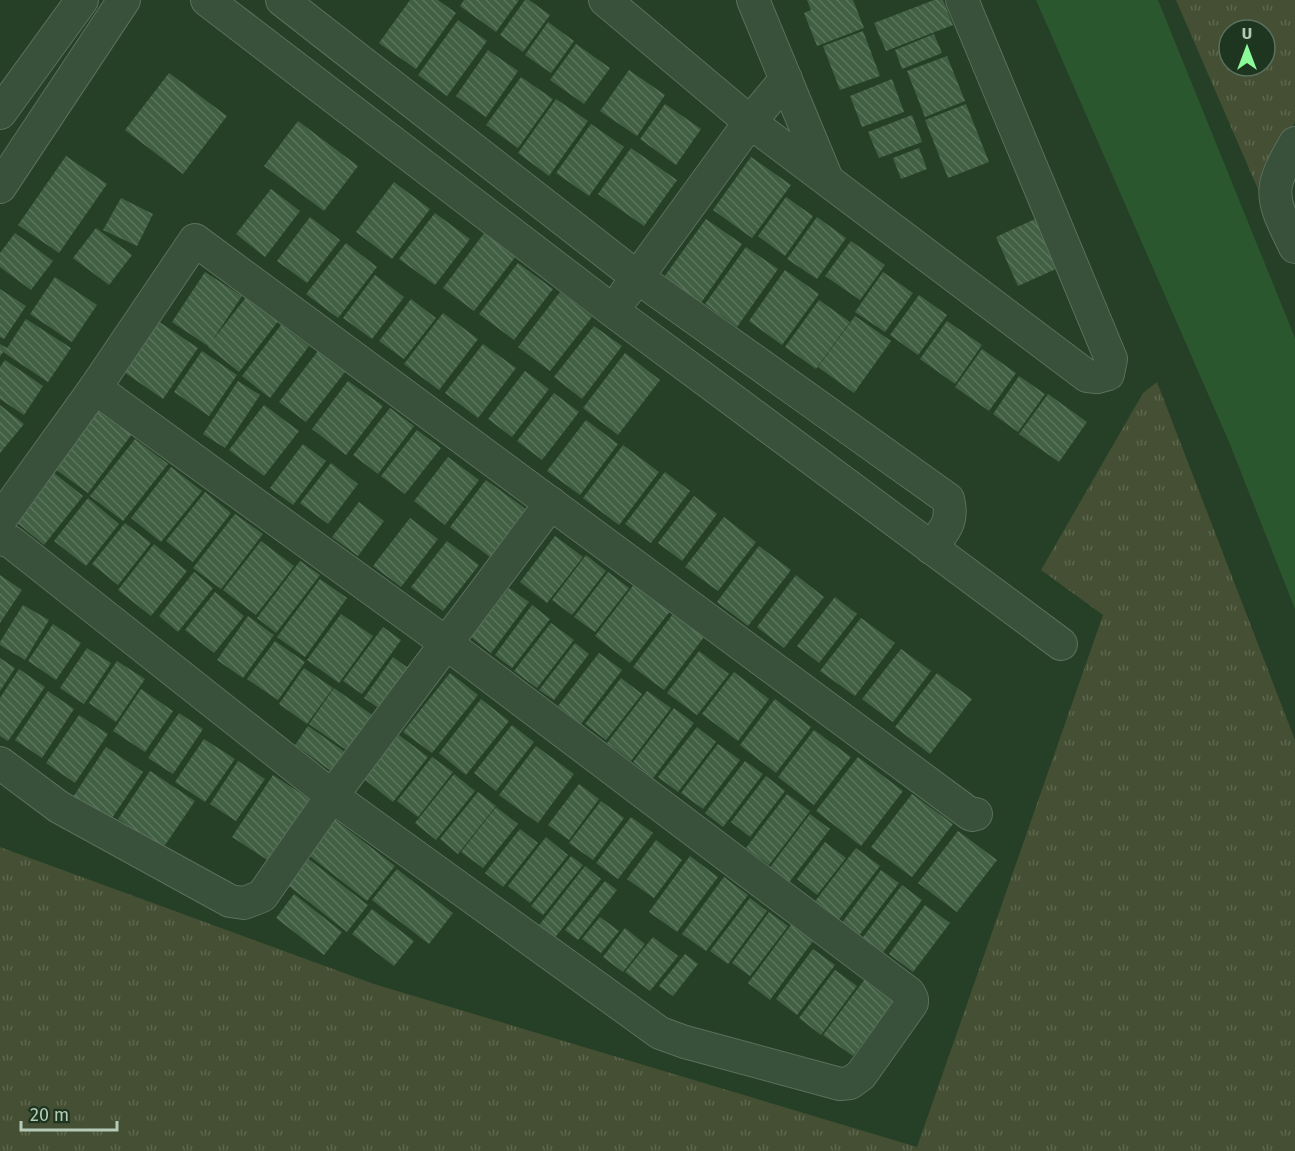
<svg xmlns="http://www.w3.org/2000/svg" width="1295" height="1151" viewBox="0 0 1295 1151" font-family="'Fira Sans',sans-serif">
	<style>
		.grass { fill: url(#grass-tufts); fill-rule: evenodd }
		.water { fill: #2a572e }
		.building { fill: url(#building-back-hatch) }
		.lines { fill: none; stroke-linecap: round; stroke-linejoin: round }
		.minor-casing { stroke: #5a705c; stroke-width: 34 }
		.minor { stroke: #39503b; stroke-width: 32 }
	</style>
	<defs>
		<pattern id="grass-tufts" width="24" height="20" patternUnits="userSpaceOnUse" patternTransform="scale(1.5)"><rect width="24" height="20" fill="#444f33"/><path d="M3 7l-1-3M5 7V3M7 7l1-3M15 17l-1-3M17 17v-4M19 17l1-3" fill="none" stroke="#5d674e"/></pattern>
		<pattern id="building-back-hatch" width="6" height="6" patternUnits="userSpaceOnUse" patternTransform="scale(1.5)"><rect width="6" height="6" fill="#415f43"/><path d="M-1 5l2 2M0 0l6 6M5-1l2 2" fill="none" stroke="#5a755c"/></pattern>
	</defs>
	<rect width="100%" height="100%" fill="#254027"/>
	<g class="grass">
		<path d="M1176,0H1295V122L1260,194ZM1229,30H1265V66H1229Z"/>
		<path d="M1157,382L1295,740V1151H0V847L374,984L917,1147L1103,615L1041,570L1143,393Z"/>
	</g>
	<path class="water" d="M1036,0H1158L1295,338V609L1229,442Z"/>
	<g class="building">
		<path d="M410,0H438L456,13L416,69L379,43Z"/>
		<path d="M464,0H519L496,32L460,6Z"/>
		<path d="M525,0H529L550,15L523,52L500,35Z"/>
		<path d="M807,0H853L864,28L817,46L804,13L811,10Z"/>
		<path d="M934,0H943L953,25L886,51L874,23Z"/>
		<path d="M458,20L487,41L447,96L418,75Z"/>
		<path d="M548,22L574,41L551,73L525,55Z"/>
		<path d="M863,31L880,76L840,90L823,46Z"/>
		<path d="M934,34L942,53L902,69L895,50Z"/>
		<path d="M576,44L610,68L584,104L550,80Z"/>
		<path d="M488,50L518,71L486,117L456,96Z"/>
		<path d="M947,56L965,101L925,117L907,71Z"/>
		<path d="M629,70L665,95L637,136L600,111Z"/>
		<path d="M169,73L227,116L183,174L125,130Z"/>
		<path d="M521,77L553,99L518,148L486,125Z"/>
		<path d="M892,79L904,112L862,127L850,96Z"/>
		<path d="M556,99L588,121L549,176L518,153Z"/>
		<path d="M665,104L701,129L676,165L640,139Z"/>
		<path d="M966,104L989,162L948,178L925,120Z"/>
		<path d="M912,115L922,142L879,158L868,132Z"/>
		<path d="M298,121L358,166L324,211L264,166Z"/>
		<path d="M591,124L624,147L589,196L556,173Z"/>
		<path d="M631,148L677,180L644,226L598,194Z"/>
		<path d="M919,148L927,169L901,179L893,158Z"/>
		<path d="M66,156L107,184L59,253L18,225Z"/>
		<path d="M751,157L791,185L752,238L713,210Z"/>
		<path d="M394,182L430,209L392,259L356,232Z"/>
		<path d="M271,189L300,211L265,257L236,234Z"/>
		<path d="M786,197L813,216L785,256L758,236Z"/>
		<path d="M121,198L153,214L137,246L103,230Z"/>
		<path d="M435,213L470,239L435,285L399,259Z"/>
		<path d="M310,217L340,240L307,283L277,261Z"/>
		<path d="M817,217L846,238L817,279L787,259Z"/>
		<path d="M706,219L742,244L701,303L664,277Z"/>
		<path d="M1035,219L1058,268L1018,286L996,237Z"/>
		<path d="M96,228L132,255L109,285L73,258Z"/>
		<path d="M485,232L516,256L474,311L443,288Z"/>
		<path d="M15,233L53,261L31,290L0,267V253Z"/>
		<path d="M851,241L885,265L860,300L825,276Z"/>
		<path d="M346,243L377,267L338,318L306,294Z"/>
		<path d="M746,247L778,269L737,327L705,304Z"/>
		<path d="M518,263L553,289L514,340L479,314Z"/>
		<path d="M785,270L819,294L782,345L749,321Z"/>
		<path d="M205,272L242,296L212,341L247,296L279,320L239,372L208,347V346L172,322Z"/>
		<path d="M883,272L913,293L885,332L855,312Z"/>
		<path d="M375,275L404,297L372,339L343,318Z"/>
		<path d="M55,277L97,305L72,342L30,314Z"/>
		<path d="M0,289L26,306L4,339L0,337Z"/>
		<path d="M560,292L592,317L550,371L518,347Z"/>
		<path d="M919,295L947,315L918,355L890,335Z"/>
		<path d="M411,299L436,318L404,359L379,341Z"/>
		<path d="M819,300L850,322L816,369L785,347Z"/>
		<path d="M443,313L478,339L439,390L404,364Z"/>
		<path d="M855,316L891,341L854,393L818,367Z"/>
		<path d="M26,319L71,348L48,382L3,352L0,357V344L7,348Z"/>
		<path d="M158,321L198,348L163,399L124,372Z"/>
		<path d="M947,321L982,345L955,384L920,359Z"/>
		<path d="M281,325L309,346L270,398L242,376Z"/>
		<path d="M594,326L622,346L582,399L554,377Z"/>
		<path d="M483,344L516,368L478,418L445,393Z"/>
		<path d="M982,349L1016,373L989,411L955,387Z"/>
		<path d="M202,351L237,375L209,416L174,392Z"/>
		<path d="M318,351L345,372L306,422L279,402Z"/>
		<path d="M625,353L660,380L618,435L583,408Z"/>
		<path d="M5,360L43,386L24,415L0,399V367Z"/>
		<path d="M525,371L549,389L512,437L488,419Z"/>
		<path d="M1019,376L1045,394L1018,432L993,414Z"/>
		<path d="M238,381L260,395L225,448L203,434Z"/>
		<path d="M348,381L383,406L346,455L312,429Z"/>
		<path d="M554,393L579,412L542,460L517,441Z"/>
		<path d="M1048,394L1087,422L1059,462L1019,434Z"/>
		<path d="M0,405L24,424L0,453Z"/>
		<path d="M102,405L135,430L88,493L55,469Z"/>
		<path d="M264,405L299,431L264,476L229,450Z"/>
		<path d="M390,408L414,426L378,474L353,455Z"/>
		<path d="M586,420L618,444L580,495L547,471Z"/>
		<path d="M417,430L441,448L405,494L381,476Z"/>
		<path d="M135,439L168,464L123,521L90,496Z"/>
		<path d="M303,444L326,461L293,505L270,488Z"/>
		<path d="M623,445L659,472L619,525L583,498Z"/>
		<path d="M448,457L479,480L445,525L414,501Z"/>
		<path d="M331,463L358,484L328,524L300,503Z"/>
		<path d="M171,467L202,491L161,542L131,518Z"/>
		<path d="M53,472L83,496L44,545L14,520Z"/>
		<path d="M665,472L690,491L651,543L625,524Z"/>
		<path d="M486,480L526,509L490,557L450,527Z"/>
		<path d="M205,492L231,513L193,562L166,541Z"/>
		<path d="M694,496L717,514L682,561L658,543Z"/>
		<path d="M88,498L119,524L86,566L54,541Z"/>
		<path d="M359,502L384,521L358,556L332,537Z"/>
		<path d="M235,514L263,534L221,589L193,568Z"/>
		<path d="M724,517L756,542L718,591L685,567Z"/>
		<path d="M410,518L438,539L401,587L373,566Z"/>
		<path d="M125,523L151,543L118,585L92,564Z"/>
		<path d="M555,536L583,557L547,603L520,582Z"/>
		<path d="M261,541L294,566L256,615L223,590Z"/>
		<path d="M447,541L479,565L443,611L411,587Z"/>
		<path d="M154,544L187,571L151,616L118,590Z"/>
		<path d="M759,546L791,570L748,626L717,602Z"/>
		<path d="M586,555L606,571L572,615L552,600Z"/>
		<path d="M300,561L320,575L276,633L257,618Z"/>
		<path d="M194,572L213,588L178,632L159,616Z"/>
		<path d="M608,572L629,588L595,632L574,617Z"/>
		<path d="M0,575L22,590L0,623Z"/>
		<path d="M796,575L824,597L784,648L757,627Z"/>
		<path d="M320,579L347,598L305,657L277,637Z"/>
		<path d="M635,583L671,610L630,663L595,636Z"/>
		<path d="M509,588L529,602L491,653L471,637Z"/>
		<path d="M215,592L244,616L214,653L185,630Z"/>
		<path d="M835,597L857,614L819,663L797,646Z"/>
		<path d="M23,605L49,620L25,660L0,645V642Z"/>
		<path d="M532,605L550,619L512,668L495,655Z"/>
		<path d="M341,614L373,636L339,683L307,660Z"/>
		<path d="M673,614L704,637L664,690L633,667Z"/>
		<path d="M248,616L274,635L243,678L217,660Z"/>
		<path d="M861,618L895,643L855,696L820,671Z"/>
		<path d="M551,623L574,640L537,688L514,671Z"/>
		<path d="M53,624L81,643L56,680L28,661Z"/>
		<path d="M383,627L401,640L362,694L343,681Z"/>
		<path d="M275,641L305,662L278,700L247,679Z"/>
		<path d="M575,643L589,654L554,700L539,690Z"/>
		<path d="M87,648L111,663L84,704L60,688Z"/>
		<path d="M901,649L931,671L893,722L862,699Z"/>
		<path d="M699,651L729,674L697,715L667,693Z"/>
		<path d="M599,653L622,670L581,724L558,706Z"/>
		<path d="M393,657L408,668L380,709L364,698Z"/>
		<path d="M0,658L15,668L0,691Z"/>
		<path d="M117,661L145,679L116,722L89,703Z"/>
		<path d="M304,668L333,688L307,724L279,704Z"/>
		<path d="M19,669L45,687L8,741L0,736V698Z"/>
		<path d="M734,672L769,699L738,741L702,714Z"/>
		<path d="M450,673L478,695L432,753L403,732Z"/>
		<path d="M937,673L972,699L930,754L895,727Z"/>
		<path d="M621,678L642,694L606,740L585,724Z"/>
		<path d="M334,688L375,717L349,752L309,724Z"/>
		<path d="M141,689L173,711L145,752L113,731Z"/>
		<path d="M48,691L74,709L42,758L15,740Z"/>
		<path d="M647,691L671,708L631,761L607,743Z"/>
		<path d="M481,699L509,721L466,775L439,753Z"/>
		<path d="M775,699L811,727L776,773L740,745Z"/>
		<path d="M674,708L694,723L653,778L633,762Z"/>
		<path d="M179,713L203,729L173,774L148,758Z"/>
		<path d="M79,715L108,734L75,783L46,763Z"/>
		<path d="M512,725L534,742L496,791L474,773Z"/>
		<path d="M308,726L345,752L331,771L295,745Z"/>
		<path d="M697,727L716,742L678,792L658,777Z"/>
		<path d="M814,730L851,757L814,805L778,777Z"/>
		<path d="M399,735L428,757L393,802L364,779Z"/>
		<path d="M204,739L235,759L205,802L175,782Z"/>
		<path d="M718,744L740,760L703,809L681,793Z"/>
		<path d="M536,746L574,774L538,823L499,795Z"/>
		<path d="M106,747L143,772L108,824L71,800Z"/>
		<path d="M432,757L453,772L418,817L397,801Z"/>
		<path d="M858,757L903,791L861,846L816,811Z"/>
		<path d="M238,761L265,779L236,821L210,804Z"/>
		<path d="M745,761L763,774L723,827L705,813Z"/>
		<path d="M150,771L195,801L163,848L118,819Z"/>
		<path d="M454,774L475,791L436,840L415,823Z"/>
		<path d="M273,775L311,800L269,861L232,837Z"/>
		<path d="M766,776L785,791L750,837L731,822Z"/>
		<path d="M579,784L599,799L569,840L548,825Z"/>
		<path d="M478,792L496,806L458,854L440,839Z"/>
		<path d="M787,794L810,811L769,865L746,848Z"/>
		<path d="M912,794L953,824L912,877L871,847Z"/>
		<path d="M601,801L624,818L593,860L569,843Z"/>
		<path d="M496,807L518,824L483,868L461,852Z"/>
		<path d="M810,814L830,829L787,885L768,870Z"/>
		<path d="M631,817L653,833L618,879L596,863Z"/>
		<path d="M333,818L395,866L367,901L306,853Z"/>
		<path d="M520,829L538,843L503,887L485,873Z"/>
		<path d="M958,831L997,860L957,912L918,883Z"/>
		<path d="M546,837L568,855L530,903L508,886Z"/>
		<path d="M656,840L682,860L654,898L627,879Z"/>
		<path d="M825,842L846,858L817,895L797,879Z"/>
		<path d="M856,848L880,866L837,922L813,904Z"/>
		<path d="M571,856L583,865L543,915L531,906Z"/>
		<path d="M690,856L718,877L677,932L649,912Z"/>
		<path d="M306,857L368,905L347,932L285,883Z"/>
		<path d="M585,866L601,879L553,940L537,928Z"/>
		<path d="M397,869L453,913L429,944L372,900Z"/>
		<path d="M881,870L899,883L858,937L841,924Z"/>
		<path d="M724,877L748,895L706,951L682,934Z"/>
		<path d="M605,881L617,890L578,940L565,930Z"/>
		<path d="M902,885L922,900L881,955L861,940Z"/>
		<path d="M294,894L342,932L324,955L276,918Z"/>
		<path d="M750,898L767,911L728,964L710,951Z"/>
		<path d="M925,905L950,923L913,972L889,954Z"/>
		<path d="M372,909L414,941L394,966L352,934Z"/>
		<path d="M769,912L788,926L750,976L732,963Z"/>
		<path d="M600,917L619,931L601,953L582,939Z"/>
		<path d="M791,925L813,941L770,1000L748,983Z"/>
		<path d="M625,928L645,944L623,972L603,957Z"/>
		<path d="M653,937L678,956L650,991L625,972Z"/>
		<path d="M813,949L835,965L797,1015L776,999Z"/>
		<path d="M685,954L698,964L673,996L659,986Z"/>
		<path d="M835,970L857,986L821,1035L799,1018Z"/>
		<path d="M865,979L895,1000L853,1056L823,1035Z"/>
	</g>
	<g class="lines">
		<g class="minor-casing">
			<g id="minor">
				<path d="M207,0L613,311L1061,644"/>
				<path d="M282,0L637,277L948,499C954,523 944,530 931,548"/>
				<path d="M605,0L750,122L1087,376L1097,377L1108,374L1111,359L962,0"/>
				<path d="M753,0L827,179"/>
				<path d="M0,113L82,0"/>
				<path d="M1295,143C1288,156 1279,170 1276,185C1272,206 1287,229 1295,247"/>
				<path d="M0,187L124,0"/>
				<path d="M625,294L750,122L786,79"/>
				<path d="M0,520L95,388L195,240L970,814L972,815L976,814"/>
				<path d="M0,539L11,542L332,796L660,1033L685,1042L840,1084L850,1083L861,1075L912,1003V999L909,993L446,643L95,388"/>
				<path d="M0,763L59,807L230,901L244,903L262,896L332,796L551,503"/>
			</g>
		</g>
		<use href="#minor" class="minor"/>
	</g>
	<g transform="translate(1247 48)"><circle r="28" fill="#1e3520" stroke="#5a715d" stroke-width="1.5"/>
	<path d="M0-4.5L10 22L0 15L-10 22Z" fill="#8bfa98"/>
	<text y="-9" font-size="16" font-weight="bold" text-anchor="middle" fill="#b5cbb8">U</text>
	</g>
	<path d="M21 1121v9h96v-9" fill="none" stroke="#b5cbb8" stroke-width="3"/>
	<text x="30" y="1121" font-size="18" fill="#b5cbb8" stroke="#1e3520" stroke-width="4.5" paint-order="stroke">20 m</text>
</svg>
